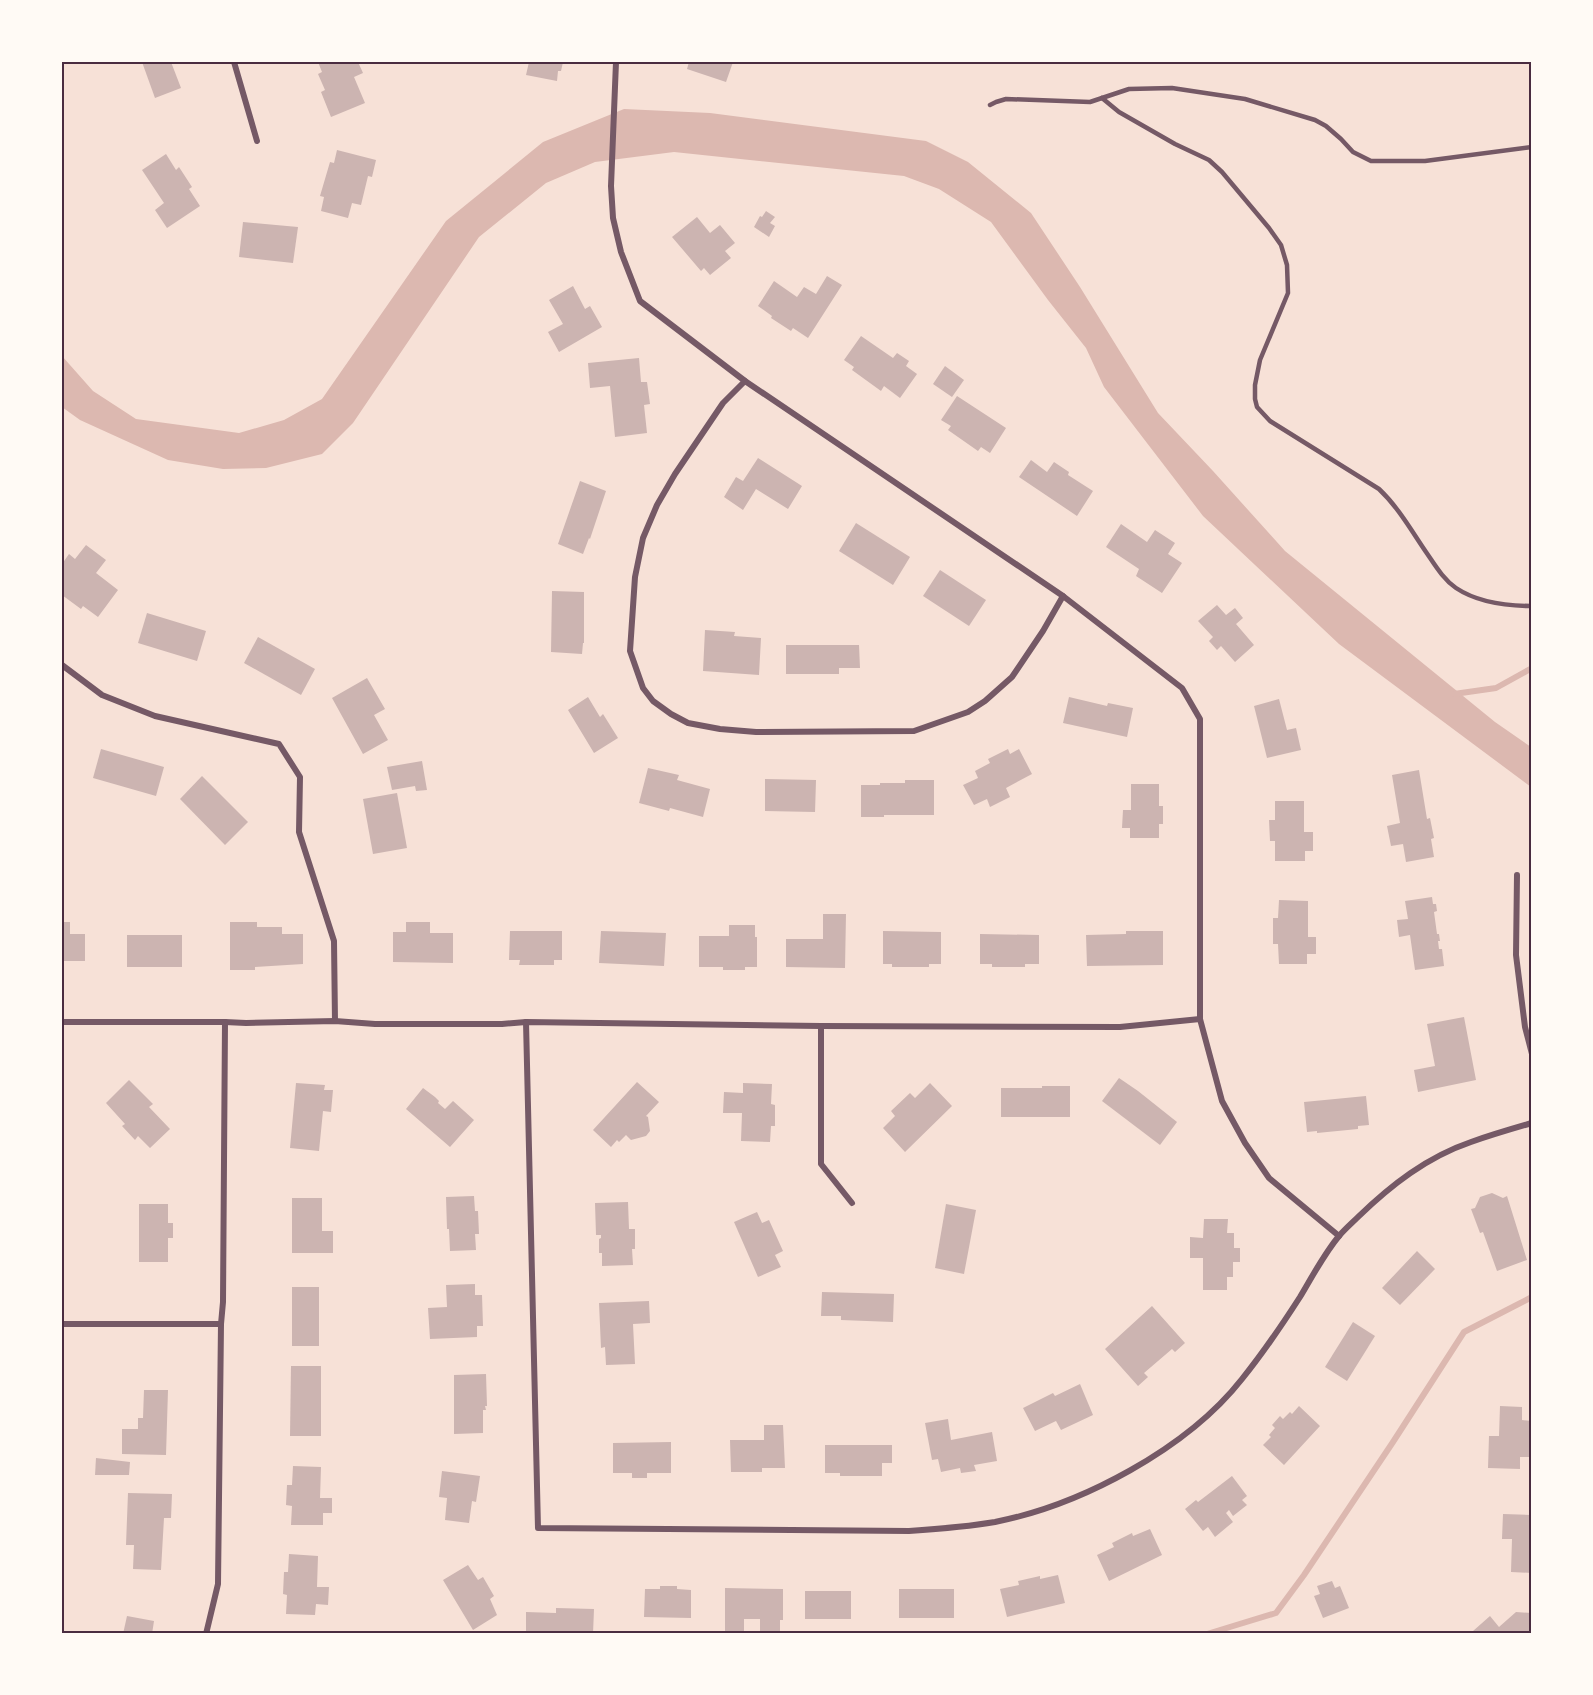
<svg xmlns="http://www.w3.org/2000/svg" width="1593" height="1695" viewBox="0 0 1593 1695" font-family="Rubik,sans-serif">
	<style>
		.water { fill: #dcb8b0 }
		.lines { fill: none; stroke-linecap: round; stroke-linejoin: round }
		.stream { stroke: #dcb8b0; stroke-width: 6 }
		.building { fill: #ccb4b1 }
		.service { stroke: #755966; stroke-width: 4.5 }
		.minor { stroke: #755966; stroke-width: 6 }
		.neatline { fill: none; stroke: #4a2c40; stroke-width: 2 }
	</style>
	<rect width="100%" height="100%" fill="#f7e1d7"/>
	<path class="water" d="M624,109L710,113L926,141L968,162L1031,213L1080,287L1158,413L1213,471L1285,551L1495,722L1531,747V787L1339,644L1203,516L1104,387L1086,348L1048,300L991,222L939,189L904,176L674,152L595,162L546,183L479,237L353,423L322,454L266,468L223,469L168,460L80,420L62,407V356L93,391L136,419L239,433L284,420L322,399L446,221L543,142Z"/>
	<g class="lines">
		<g class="stream">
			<path d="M1454,694L1496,688L1532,668"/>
			<path d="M1207,1634L1276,1613L1304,1575L1393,1442L1464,1332L1532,1297"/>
		</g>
	</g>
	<g class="building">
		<path d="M142,62H171L181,88L155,98Z"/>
		<path d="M318,62H358L363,73L354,77L365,103L331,117L321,92L325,90L318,74L322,72Z"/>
		<path d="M529,62H563L561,71H558L557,81L526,75Z"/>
		<path d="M689,62H733L726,82L687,69Z"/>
		<path d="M337,150L376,160L372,177L368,176L361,205L352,203L348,218L321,211L324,197L320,196L330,162L334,163Z"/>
		<path d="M166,154L176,170L179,167L192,187L189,189L200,206L167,228L155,210L164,203L142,170Z"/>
		<path d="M766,211L775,217L770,223L775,226L769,237L754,227L760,216L762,217Z"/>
		<path d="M697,217L710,233L720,225L735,243L725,251L731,258L710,275L704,268L701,271L672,237Z"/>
		<path d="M243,222L298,227L293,263L239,257Z"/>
		<path d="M827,276L842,285L808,338L793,328L791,331L771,318L772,316L758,306L774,281L797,297L804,287L816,294Z"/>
		<path d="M573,286L585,309L590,306L602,327L559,352L548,332L563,324L549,300Z"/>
		<path d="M861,336L893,358L897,353L909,361L906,366L917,374L900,398L884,386L881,391L852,370L854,367L844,360Z"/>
		<path d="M639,358L641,382H647L650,404L644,405L647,433L615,437L610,386L590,388L588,363Z"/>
		<path d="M945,366L964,380L952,397L933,384Z"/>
		<path d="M957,396L1006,428L990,453L981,447L978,451L948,430L951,426L941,420Z"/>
		<path d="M758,458L802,486L788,509L756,489L743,510L724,497L736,477L743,481Z"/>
		<path d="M1031,460L1047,472L1054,462L1069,472L1068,475L1093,491L1077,516L1019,477Z"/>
		<path d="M580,481L606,491L590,539L589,538L583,554L558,544Z"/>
		<path d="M856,523L910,557L893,585L839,551Z"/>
		<path d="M1121,524L1147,542L1155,530L1175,543L1168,554L1182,563L1162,593L1136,576L1139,569L1106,547Z"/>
		<path d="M86,545L106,560L96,573L118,590L98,617L83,606L81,609L62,595L64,592L62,590V564L69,554L75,559Z"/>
		<path d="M940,570L986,600L969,626L923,596Z"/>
		<path d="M552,591L584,592V643H583L582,654L551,652Z"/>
		<path d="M1217,605L1226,615L1235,608L1243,618L1236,624L1254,645L1235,662L1221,646L1217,650L1209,641L1213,637L1198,621Z"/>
		<path d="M147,613L206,631L197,661L138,643Z"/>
		<path d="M705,630L735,632L734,636L761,638L759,675L703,671Z"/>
		<path d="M258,637L315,669L301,695L244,663Z"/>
		<path d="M786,645H859L860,668H839V674H786Z"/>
		<path d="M367,678L385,709L374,715L388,740L363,754L332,698Z"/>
		<path d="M588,697L600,717L603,714L618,738L594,753L568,710Z"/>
		<path d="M1069,697L1107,706L1108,703L1133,708L1127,737L1063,723Z"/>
		<path d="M1279,699L1287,730L1296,728L1301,750L1267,758L1254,706Z"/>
		<path d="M101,749L164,767L156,796L93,778Z"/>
		<path d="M1008,749L1010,754L1019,749L1032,774L1006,788L1010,797L990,807L987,799L974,805L963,785L978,778L975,771L990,763L988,759Z"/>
		<path d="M422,761L427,790L416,791L415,786L392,790L387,767Z"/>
		<path d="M648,768L679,775L677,780L710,789L703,817L670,808L669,811L639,803Z"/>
		<path d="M1419,770L1427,819L1430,818L1434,838L1431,839L1434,857L1406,862L1403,844L1391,846L1387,826L1400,823L1392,775Z"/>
		<path d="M202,776L248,822L225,845L180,799Z"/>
		<path d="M765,779L816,780L815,812L765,811Z"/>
		<path d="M905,780H934V815H884V817H861V785H880V783H905Z"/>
		<path d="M1131,784H1159V806H1163V824H1159V838H1130V828H1122L1123,810H1131Z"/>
		<path d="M397,793L407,848L373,854L363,799Z"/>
		<path d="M1275,801H1304V832H1313V851H1305V861H1275V841H1270L1269,820H1275Z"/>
		<path d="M1432,897L1433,904H1436L1437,911L1434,912L1437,934H1439L1440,941H1438L1439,949H1442L1444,966L1415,970L1410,935L1399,937L1397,920L1408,919L1405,901Z"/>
		<path d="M1279,900L1308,901V937H1316V954H1307V964H1279L1278,944H1273V918H1278Z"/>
		<path d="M823,914H846L845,968L786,967V939H823Z"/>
		<path d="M62,922H70V934H85V961H62Z"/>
		<path d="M230,922H257V927H282V934H303V964L255,967V970H230Z"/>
		<path d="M406,922H430V933H453V963L393,962V932H406Z"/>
		<path d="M729,925H755V937H757V967H745V970H723V967H699V936H729Z"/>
		<path d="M510,931H562V960H554V965H519L520,960H509Z"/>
		<path d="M601,931L666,933L664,966L599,963Z"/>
		<path d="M883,931L941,932V964H929V967H892V964H883Z"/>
		<path d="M1126,931H1163V965L1087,966L1086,935L1126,934Z"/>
		<path d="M980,934L1039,935V964H1025V967H992V964H980Z"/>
		<rect x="127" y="935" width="55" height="32"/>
		<path d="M1464,1017L1476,1080L1418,1092L1414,1070L1435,1066L1427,1024Z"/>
		<path d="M1119,1078L1138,1091L1177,1122L1160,1145L1102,1101Z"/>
		<path d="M129,1080L153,1104L149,1107L170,1129L150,1148L138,1136L135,1140L122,1126L125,1124L106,1103Z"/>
		<path d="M637,1082L659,1102L646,1116L648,1117L650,1131L646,1136L631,1140L626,1135L619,1142L617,1140L611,1147L593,1130Z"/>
		<path d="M296,1083L325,1085L324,1090H333L331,1112L323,1111L319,1151L290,1148Z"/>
		<path d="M743,1083L772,1084L771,1104L775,1105V1126H771L770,1142L741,1141L742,1113H723L724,1092L743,1093Z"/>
		<path d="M930,1083L952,1106L905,1152L883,1128L895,1116L891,1111L910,1093L915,1098Z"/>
		<path d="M1042,1086H1070V1117H1001V1088H1042Z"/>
		<path d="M423,1088L435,1097L439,1101L438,1103L445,1109L453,1101L474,1120L450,1147L406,1109Z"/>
		<path d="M1366,1096L1369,1125L1358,1126V1129L1317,1133V1131L1307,1132L1304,1102Z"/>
		<path d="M1492,1193L1503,1198L1507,1196L1527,1260L1497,1271L1483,1232L1480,1233L1471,1209L1475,1208L1480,1197Z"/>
		<path d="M474,1196L475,1211H478L479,1234H475L476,1250L450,1251L449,1229H447L446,1197Z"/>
		<path d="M292,1198H322V1231H333V1253H292Z"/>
		<path d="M628,1202L629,1229H635V1249H632L633,1265L602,1266V1253H599V1239L601,1238V1235H596L595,1203Z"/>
		<path d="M139,1204H168V1223H173V1238H168V1262H139Z"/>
		<path d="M946,1204L976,1210L964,1274L935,1268Z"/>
		<path d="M757,1212L762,1223L769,1220L783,1251L775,1255L781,1267L758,1277L734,1222Z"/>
		<path d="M1204,1219H1228L1227,1233H1234V1248H1240V1262H1233V1277H1227V1290H1203V1258H1190V1237L1203,1238Z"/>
		<path d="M1417,1251L1435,1269L1400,1305L1382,1288Z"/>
		<path d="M475,1284V1295H482L483,1326H477V1337L430,1339L428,1308L447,1307L446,1285Z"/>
		<rect x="292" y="1287" width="27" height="59"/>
		<path d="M822,1292L894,1294L893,1322L841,1320V1316H821Z"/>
		<path d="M649,1301L650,1323L633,1324L635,1364L606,1365L605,1347L601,1348L599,1303Z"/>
		<path d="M1152,1306L1185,1343L1175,1352L1172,1349L1144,1373L1148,1377L1138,1386L1105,1349Z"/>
		<path d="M1353,1322L1375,1336L1347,1381L1325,1367Z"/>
		<path d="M291,1366H321V1436H290Z"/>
		<path d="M486,1374L487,1406H485L486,1410H483V1433L454,1434V1375Z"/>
		<path d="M1080,1384L1093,1415L1061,1430L1056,1421L1035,1431L1023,1408L1053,1393L1055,1396Z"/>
		<path d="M144,1390H168L166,1455L122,1454V1429H138V1418H143Z"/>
		<path d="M1299,1406L1320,1426L1284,1465L1263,1445L1271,1437L1269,1435L1275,1428L1272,1425L1280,1416L1283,1419L1290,1412L1292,1414Z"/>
		<path d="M1500,1406L1522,1407V1420L1532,1421L1531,1457H1520V1469L1488,1468L1489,1436H1499Z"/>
		<path d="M948,1419L951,1440L992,1432L997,1461L974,1465L976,1471L961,1473L960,1468L941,1472L938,1459L932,1460L925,1423Z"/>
		<path d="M764,1425H783L785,1468H762V1472H731L730,1440H764Z"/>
		<path d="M671,1442V1473H647V1478H632V1473H613V1443Z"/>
		<path d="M825,1445H892V1463H882V1476H840V1473H825Z"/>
		<path d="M96,1458L130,1462L129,1475H95Z"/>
		<path d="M293,1466L321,1467L320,1498H332V1513H323V1525H291L292,1506L286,1505L287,1485H292Z"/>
		<path d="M442,1471L480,1476L476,1502L472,1501L469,1523L445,1520L447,1498L439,1497Z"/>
		<path d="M1232,1476L1247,1496L1242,1500L1247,1505L1233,1516L1229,1510L1226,1513L1233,1522L1215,1537L1208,1527L1203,1531L1185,1509L1196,1500L1198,1502Z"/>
		<path d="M128,1493L172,1494L171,1518H164L161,1570L133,1569L134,1545H126Z"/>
		<path d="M1503,1514L1532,1515V1573L1511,1572L1512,1539H1502Z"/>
		<path d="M1150,1529L1162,1555L1109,1581L1097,1555L1114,1547L1112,1543L1132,1533L1133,1536Z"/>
		<path d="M289,1554L318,1556L317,1587H329L328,1605L316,1604L315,1615L286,1614L287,1595L283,1594L284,1572H288Z"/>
		<path d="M468,1565L478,1580L483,1577L494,1596L490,1599L497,1615L473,1630L443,1580Z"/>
		<path d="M1058,1575L1065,1603L1007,1617L1000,1589L1019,1585L1018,1581L1040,1576V1579Z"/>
		<path d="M1332,1581L1335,1588L1340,1586L1349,1608L1323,1618L1314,1596L1320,1594L1317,1586Z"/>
		<path d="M660,1586H677V1589L691,1590V1618L644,1617L645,1589H660Z"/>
		<path d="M725,1588L783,1589V1620H780V1633H760V1619H744V1634H725Z"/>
		<rect x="899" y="1589" width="55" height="29"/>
		<rect x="805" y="1591" width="46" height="28"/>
		<path d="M556,1608L594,1609L593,1634H526V1612L556,1613Z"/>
		<path d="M1516,1612L1532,1613V1634H1475L1473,1631L1490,1616L1499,1627Z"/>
		<path d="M127,1616L154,1621L152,1634H123Z"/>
	</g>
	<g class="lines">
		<g class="service">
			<path d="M1102,98L1119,112L1175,144L1209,160L1222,172L1269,228L1281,245L1287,265L1288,293L1260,360L1255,385V399L1257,407L1270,421L1379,489C1398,507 1411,530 1426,552C1435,565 1443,579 1456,588C1477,602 1507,606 1532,606"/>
			<path d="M990,105L996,102L1006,99L1090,102L1129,89L1172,88L1245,99L1315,120L1326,126L1341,139L1353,152L1371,161H1425L1532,147"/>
		</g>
		<g class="minor">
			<path d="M234,62L257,141"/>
			<path d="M616,62L611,186L613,218L621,252L640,301L745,381L1063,596L1182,688L1200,719V1019L1222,1101L1245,1143L1269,1178L1339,1236"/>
			<path d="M745,381L723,403L675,474L657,505L643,538L635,577L630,651L643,688L653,701L671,714L688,723L720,729L756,732L914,731L968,712L985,701L1012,677L1043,631L1063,596"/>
			<path d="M62,665L102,695L155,716L279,744L300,777L299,832L334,941L335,1021"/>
			<path d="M1517,875L1516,955L1525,1027L1532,1054"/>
			<path d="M62,1022H225L246,1023L335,1021L375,1024H502L526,1022L821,1026L1120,1027L1200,1019"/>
			<path d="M526,1022L538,1528L909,1531C938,1529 966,1527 995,1522C1081,1505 1187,1449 1242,1379C1263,1353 1282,1325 1300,1297C1312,1277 1324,1254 1339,1236C1345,1229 1352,1223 1358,1217C1391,1185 1427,1157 1471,1142C1491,1135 1511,1129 1532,1123"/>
			<path d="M821,1026V1164L852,1203"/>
			<path d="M62,1324H221"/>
			<path d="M206,1634L218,1584L221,1324L223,1302L225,1022"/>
		</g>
	</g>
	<rect width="1593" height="1695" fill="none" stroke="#fffaf5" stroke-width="126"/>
	<rect x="63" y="63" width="1467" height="1569" class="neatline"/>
</svg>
